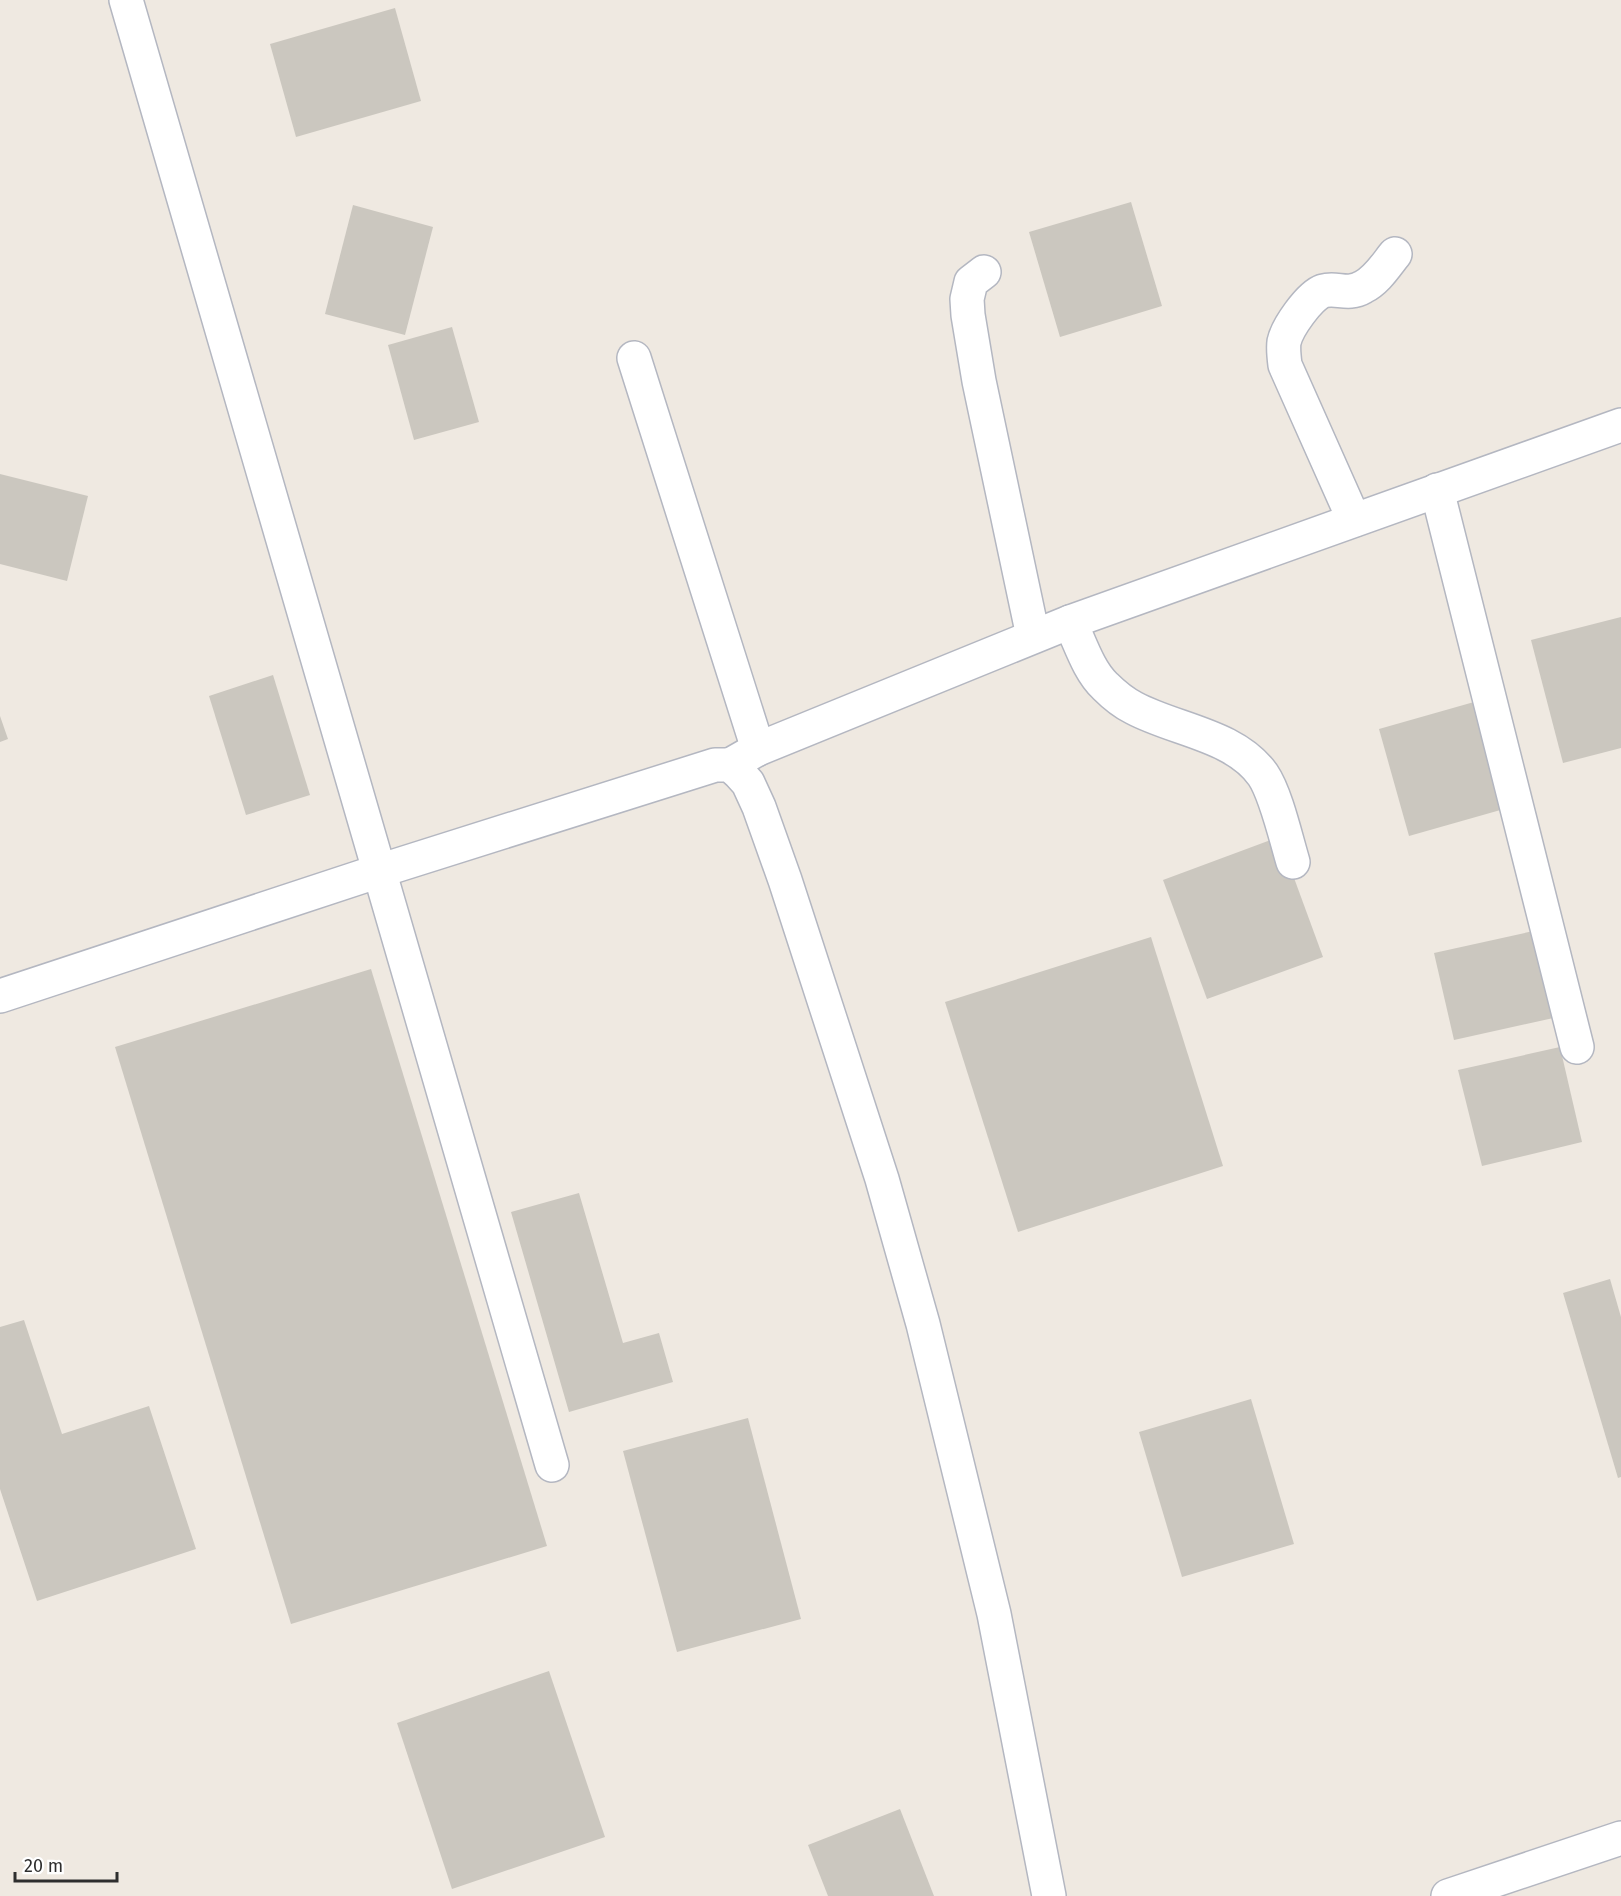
<svg xmlns="http://www.w3.org/2000/svg" width="1621" height="1896" viewBox="0 0 1621 1896" font-family="'Fira Sans',sans-serif">
	<style>
		.building { fill: #cbc7bf }
		.lines { fill: none; stroke-linecap: round; stroke-linejoin: round }
		.street-casing { stroke: #b4b7c1; stroke-width: 36 }
		.street { stroke: #fff; stroke-width: 33 }
	</style>
	<rect width="100%" height="100%" fill="#efe9e1"/>
	<g class="building">
		<path d="M395,8L421,101L296,137L270,44Z"/>
		<path d="M1131,202L1162,306L1060,337L1029,232Z"/>
		<path d="M353,205L433,227L405,335L325,314Z"/>
		<path d="M452,327L479,422L414,440L388,345Z"/>
		<path d="M0,474L88,496L67,581L0,564Z"/>
		<path d="M1621,617V748L1563,763L1531,640Z"/>
		<path d="M273,675L310,795L246,815L209,696Z"/>
		<path d="M1481,700L1511,807L1409,836L1379,729Z"/>
		<path d="M0,716L8,739L0,742Z"/>
		<path d="M1279,837L1323,957L1207,999L1163,880Z"/>
		<path d="M1538,930L1558,1017L1454,1040L1434,953Z"/>
		<path d="M1151,937L1223,1166L1018,1232L945,1002Z"/>
		<path d="M371,969L547,1546L291,1624L115,1047Z"/>
		<path d="M1560,1047L1582,1142L1482,1166L1458,1070Z"/>
		<path d="M579,1193L623,1343L659,1333L673,1382L569,1412L511,1212Z"/>
		<path d="M1610,1279L1621,1317V1477L1618,1478L1563,1293Z"/>
		<path d="M24,1320L62,1434L149,1406L196,1549L37,1601L0,1489V1327Z"/>
		<path d="M1251,1399L1294,1544L1182,1577L1139,1432Z"/>
		<path d="M748,1418L801,1619L677,1652L623,1451Z"/>
		<path d="M549,1671L605,1837L452,1889L397,1723Z"/>
		<path d="M900,1809L934,1896H828L808,1845Z"/>
	</g>
	<g class="lines">
		<g class="street-casing">
			<g id="street">
				<path d="M126,0L552,1465"/>
				<path d="M984,272L971,282L967,299L968,315L979,381L1033,636"/>
				<path d="M634,358L758,749"/>
				<path d="M1437,490L1577,1047"/>
				<path d="M1354,520L1285,365C1284,357 1283,349 1284,342C1287,328 1309,296 1323,291C1337,287 1348,296 1363,287C1377,280 1386,265 1395,254"/>
				<path d="M1070,622C1080,642 1088,670 1105,686C1113,694 1124,703 1134,708C1175,730 1235,735 1263,775C1276,794 1286,839 1293,862"/>
				<path d="M730,765L758,749L1070,622L1621,425"/>
				<path d="M0,996L379,871L715,765H730L739,773L748,783L759,807L785,880L882,1179L923,1324L994,1614L1049,1896"/>
				<path d="M1448,1896L1621,1838"/>
			</g>
		</g>
		<use href="#street" class="street"/>
	</g>
	<path d="M15 1872v9h102v-9" fill="none" stroke="#2e2e2e" stroke-width="3"/>
	<text x="24" y="1872" font-size="18" fill="#2e2e2e" stroke="#ffffff" stroke-width="4.5" paint-order="stroke">20 m</text>
</svg>
